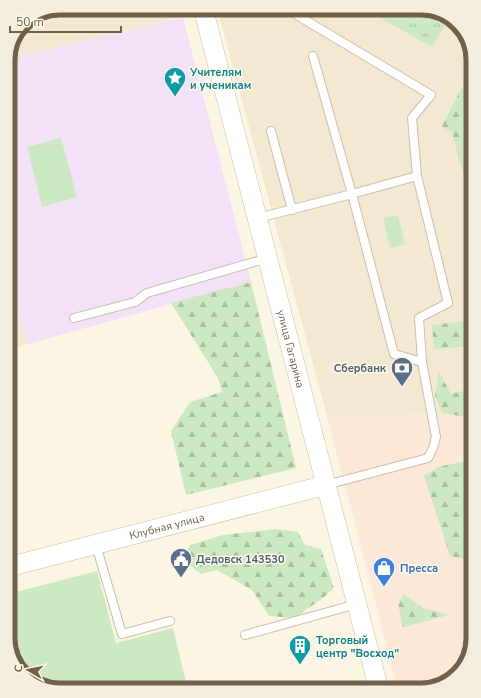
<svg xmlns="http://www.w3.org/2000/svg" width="481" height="698" viewBox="0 0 481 698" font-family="'Nunito Sans',sans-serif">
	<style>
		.residential { fill: #f3e9d3 }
		.commercial { fill: #fce8d8 }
		.industrial { fill: url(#industrial-grid) }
		.education { fill: #f3e1f8 }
		.grass { fill: url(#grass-tufts) }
		.forest { fill: url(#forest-firs) }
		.park { fill: #cce9c3 }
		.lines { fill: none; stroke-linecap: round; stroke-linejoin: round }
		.service-casing { stroke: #cdbfab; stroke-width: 10 }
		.tertiary-casing { stroke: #cdbfab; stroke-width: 20 }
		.service { stroke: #fff; stroke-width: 8 }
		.tertiary { stroke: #fff; stroke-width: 19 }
		.labels { text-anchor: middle; stroke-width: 3; stroke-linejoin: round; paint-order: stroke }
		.culture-label { font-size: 11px; font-weight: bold; fill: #0d838f; stroke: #fefaea; text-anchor: start }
		.street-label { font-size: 11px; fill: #73604a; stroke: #fefaea }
		.service-label { font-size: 11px; font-weight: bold; fill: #4e5e75; stroke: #fefaea; text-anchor: end }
		.shop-label { font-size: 11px; font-weight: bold; fill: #366cbe; stroke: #fefaea; text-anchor: start }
		.rim { fill: none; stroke: #73604a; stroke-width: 5 }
	</style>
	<defs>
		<pattern id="industrial-grid" width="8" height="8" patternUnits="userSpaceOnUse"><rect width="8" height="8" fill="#ebe7de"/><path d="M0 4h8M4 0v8" fill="none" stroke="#c3bfb6"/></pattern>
		<pattern id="grass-tufts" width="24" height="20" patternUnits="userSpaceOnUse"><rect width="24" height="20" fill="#cce9c3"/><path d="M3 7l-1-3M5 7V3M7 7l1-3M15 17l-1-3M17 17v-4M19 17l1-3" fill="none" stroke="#aac0a0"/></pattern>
		<pattern id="forest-firs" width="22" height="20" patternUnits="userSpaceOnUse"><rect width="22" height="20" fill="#cce9c3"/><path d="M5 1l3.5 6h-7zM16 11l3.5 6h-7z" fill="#aac0a0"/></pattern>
	</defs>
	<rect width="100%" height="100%" fill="#fbf6e4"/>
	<g class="residential">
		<path d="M60,8H188L190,15L20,57L12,49L26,21Z"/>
		<path d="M217,8H424L450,17L466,34L473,60V455L463,414L327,416Z"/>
		<path d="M8,288L28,344L8,351Z"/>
		<path d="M8,516L17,548L8,550Z"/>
	</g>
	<path class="commercial" d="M463,414L473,455V638L466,664L447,683L421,690H398L327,416Z"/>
	<path class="industrial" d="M12,49L20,57L8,83V56Z"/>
	<path class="education" d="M183,17L251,282L28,344L8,288V83L20,57Z"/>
	<path class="grass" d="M363,8H424L450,17L432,47Z"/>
	<g class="forest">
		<path d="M473,73V209L452,133L442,126L461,89Z"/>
		<path d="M251,282L296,468L186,495L171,431L190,402L222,392L218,378L171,303Z"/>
		<path d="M473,320V346L434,349L432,325Z"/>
		<path d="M439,372L451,394L473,388V418L442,413L435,395Z"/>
		<path d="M465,461L473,497V561L450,556L424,476L438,467Z"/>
		<path d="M275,529L298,532L305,545L321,549L334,588L323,598L294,618L269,616L252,590L217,570L201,574L183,560L190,545L223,535Z"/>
		<path d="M404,594L423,608L449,615L403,627L398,604Z"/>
	</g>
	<g class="park">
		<path d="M61,138L77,197L42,207L27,147Z"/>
		<path d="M398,215L405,244L390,248L383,218Z"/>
		<path d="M97,571L116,643L173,628L188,690H57L31,681L15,664L8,638V594Z"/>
	</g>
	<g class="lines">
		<g class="service-casing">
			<g id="service">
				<path d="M285,8L431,95L412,118L417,176"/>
				<path d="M204,12L218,8"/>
				<path d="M313,56L352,194L417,176L448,303L419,318L422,362"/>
				<path d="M271,131L292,210"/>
				<path d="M258,218L352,194L394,354L422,362L436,437L433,448L428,458L326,485"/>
				<path d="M74,318L135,302L147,293L268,258"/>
				<path d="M96,545L122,634L170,621"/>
				<path d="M245,635L357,604"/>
			</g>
		</g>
		<g class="tertiary-casing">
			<g id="tertiary">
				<path id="s1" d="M203,8L379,690"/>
				<path id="s2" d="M8,567L326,485"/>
			</g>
		</g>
		<use href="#service" class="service"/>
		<use href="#tertiary" class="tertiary"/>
	</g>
	<defs>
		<g id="sight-pin" transform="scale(1.15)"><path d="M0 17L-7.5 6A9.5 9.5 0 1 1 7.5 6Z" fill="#0f9aa8" stroke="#fefaea"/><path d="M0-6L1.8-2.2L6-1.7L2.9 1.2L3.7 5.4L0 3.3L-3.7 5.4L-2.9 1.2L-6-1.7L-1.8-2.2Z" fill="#fff"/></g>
		<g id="bank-pin" transform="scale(1.15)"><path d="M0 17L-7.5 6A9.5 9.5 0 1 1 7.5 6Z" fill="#5c6f8a" stroke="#fefaea"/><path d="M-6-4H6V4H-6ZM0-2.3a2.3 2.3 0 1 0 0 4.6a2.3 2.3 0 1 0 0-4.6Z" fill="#fff"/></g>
		<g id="civic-pin" transform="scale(1.15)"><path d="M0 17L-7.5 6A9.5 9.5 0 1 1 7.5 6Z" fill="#5c6f8a" stroke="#fefaea"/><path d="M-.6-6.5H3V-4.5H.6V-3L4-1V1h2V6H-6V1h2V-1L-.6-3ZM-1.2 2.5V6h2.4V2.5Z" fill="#fff"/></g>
		<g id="shop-pin" transform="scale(1.15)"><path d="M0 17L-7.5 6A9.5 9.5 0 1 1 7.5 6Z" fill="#3f7fe0" stroke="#fefaea"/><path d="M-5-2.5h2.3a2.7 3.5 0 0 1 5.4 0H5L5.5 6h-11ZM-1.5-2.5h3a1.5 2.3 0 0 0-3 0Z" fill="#fff"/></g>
		<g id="building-pin" transform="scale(1.15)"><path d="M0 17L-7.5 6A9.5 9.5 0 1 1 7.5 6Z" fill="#0f9aa8" stroke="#fefaea"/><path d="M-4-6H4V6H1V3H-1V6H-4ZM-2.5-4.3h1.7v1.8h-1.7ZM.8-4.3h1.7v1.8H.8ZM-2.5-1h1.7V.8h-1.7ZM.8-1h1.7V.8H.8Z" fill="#fff"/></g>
	</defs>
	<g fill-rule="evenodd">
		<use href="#sight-pin" x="175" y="78"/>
		<use href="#bank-pin" x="402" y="368"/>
		<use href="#civic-pin" x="181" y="559"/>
		<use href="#shop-pin" x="384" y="568"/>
		<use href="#building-pin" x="300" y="646"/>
	</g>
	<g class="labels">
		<g class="culture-label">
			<text x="190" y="76">Учителям<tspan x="190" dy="13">и ученикам</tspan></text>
			<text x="316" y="644">Торговый<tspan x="316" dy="13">центр "Восход"</tspan></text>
		</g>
		<g class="street-label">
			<text dy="4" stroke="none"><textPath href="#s1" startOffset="352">улица Гагарина</textPath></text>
			<text dy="4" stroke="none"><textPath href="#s2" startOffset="164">Клубная улица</textPath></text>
		</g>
		<g class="service-label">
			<text x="386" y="372">Сбербанк</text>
			<text x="196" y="563" text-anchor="start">Дедовск 143530</text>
		</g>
		<g class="shop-label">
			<text x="400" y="572">Пресса</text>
		</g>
	</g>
	<path d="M0 0H481V698H0ZM60 15H421A45 45 0 0 1 466 60V638A45 45 0 0 1 421 683H60A45 45 0 0 1 15 638V60A45 45 0 0 1 60 15Z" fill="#f3eedd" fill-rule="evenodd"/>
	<path class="rim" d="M60 15H421A45 45 0 0 1 466 60V638A45 45 0 0 1 421 683H60A45 45 0 0 1 15 638V60A45 45 0 0 1 60 15Z"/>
	<g transform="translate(28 670) rotate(279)" stroke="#fefaea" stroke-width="3" paint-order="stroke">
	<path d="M0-3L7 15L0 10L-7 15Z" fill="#73604a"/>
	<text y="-6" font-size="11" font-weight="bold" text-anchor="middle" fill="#73604a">С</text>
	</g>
	<path d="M10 26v6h111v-6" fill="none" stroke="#73604a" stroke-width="2"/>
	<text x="16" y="26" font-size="12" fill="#73604a" stroke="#fefaea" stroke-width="3" paint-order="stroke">50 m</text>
</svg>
